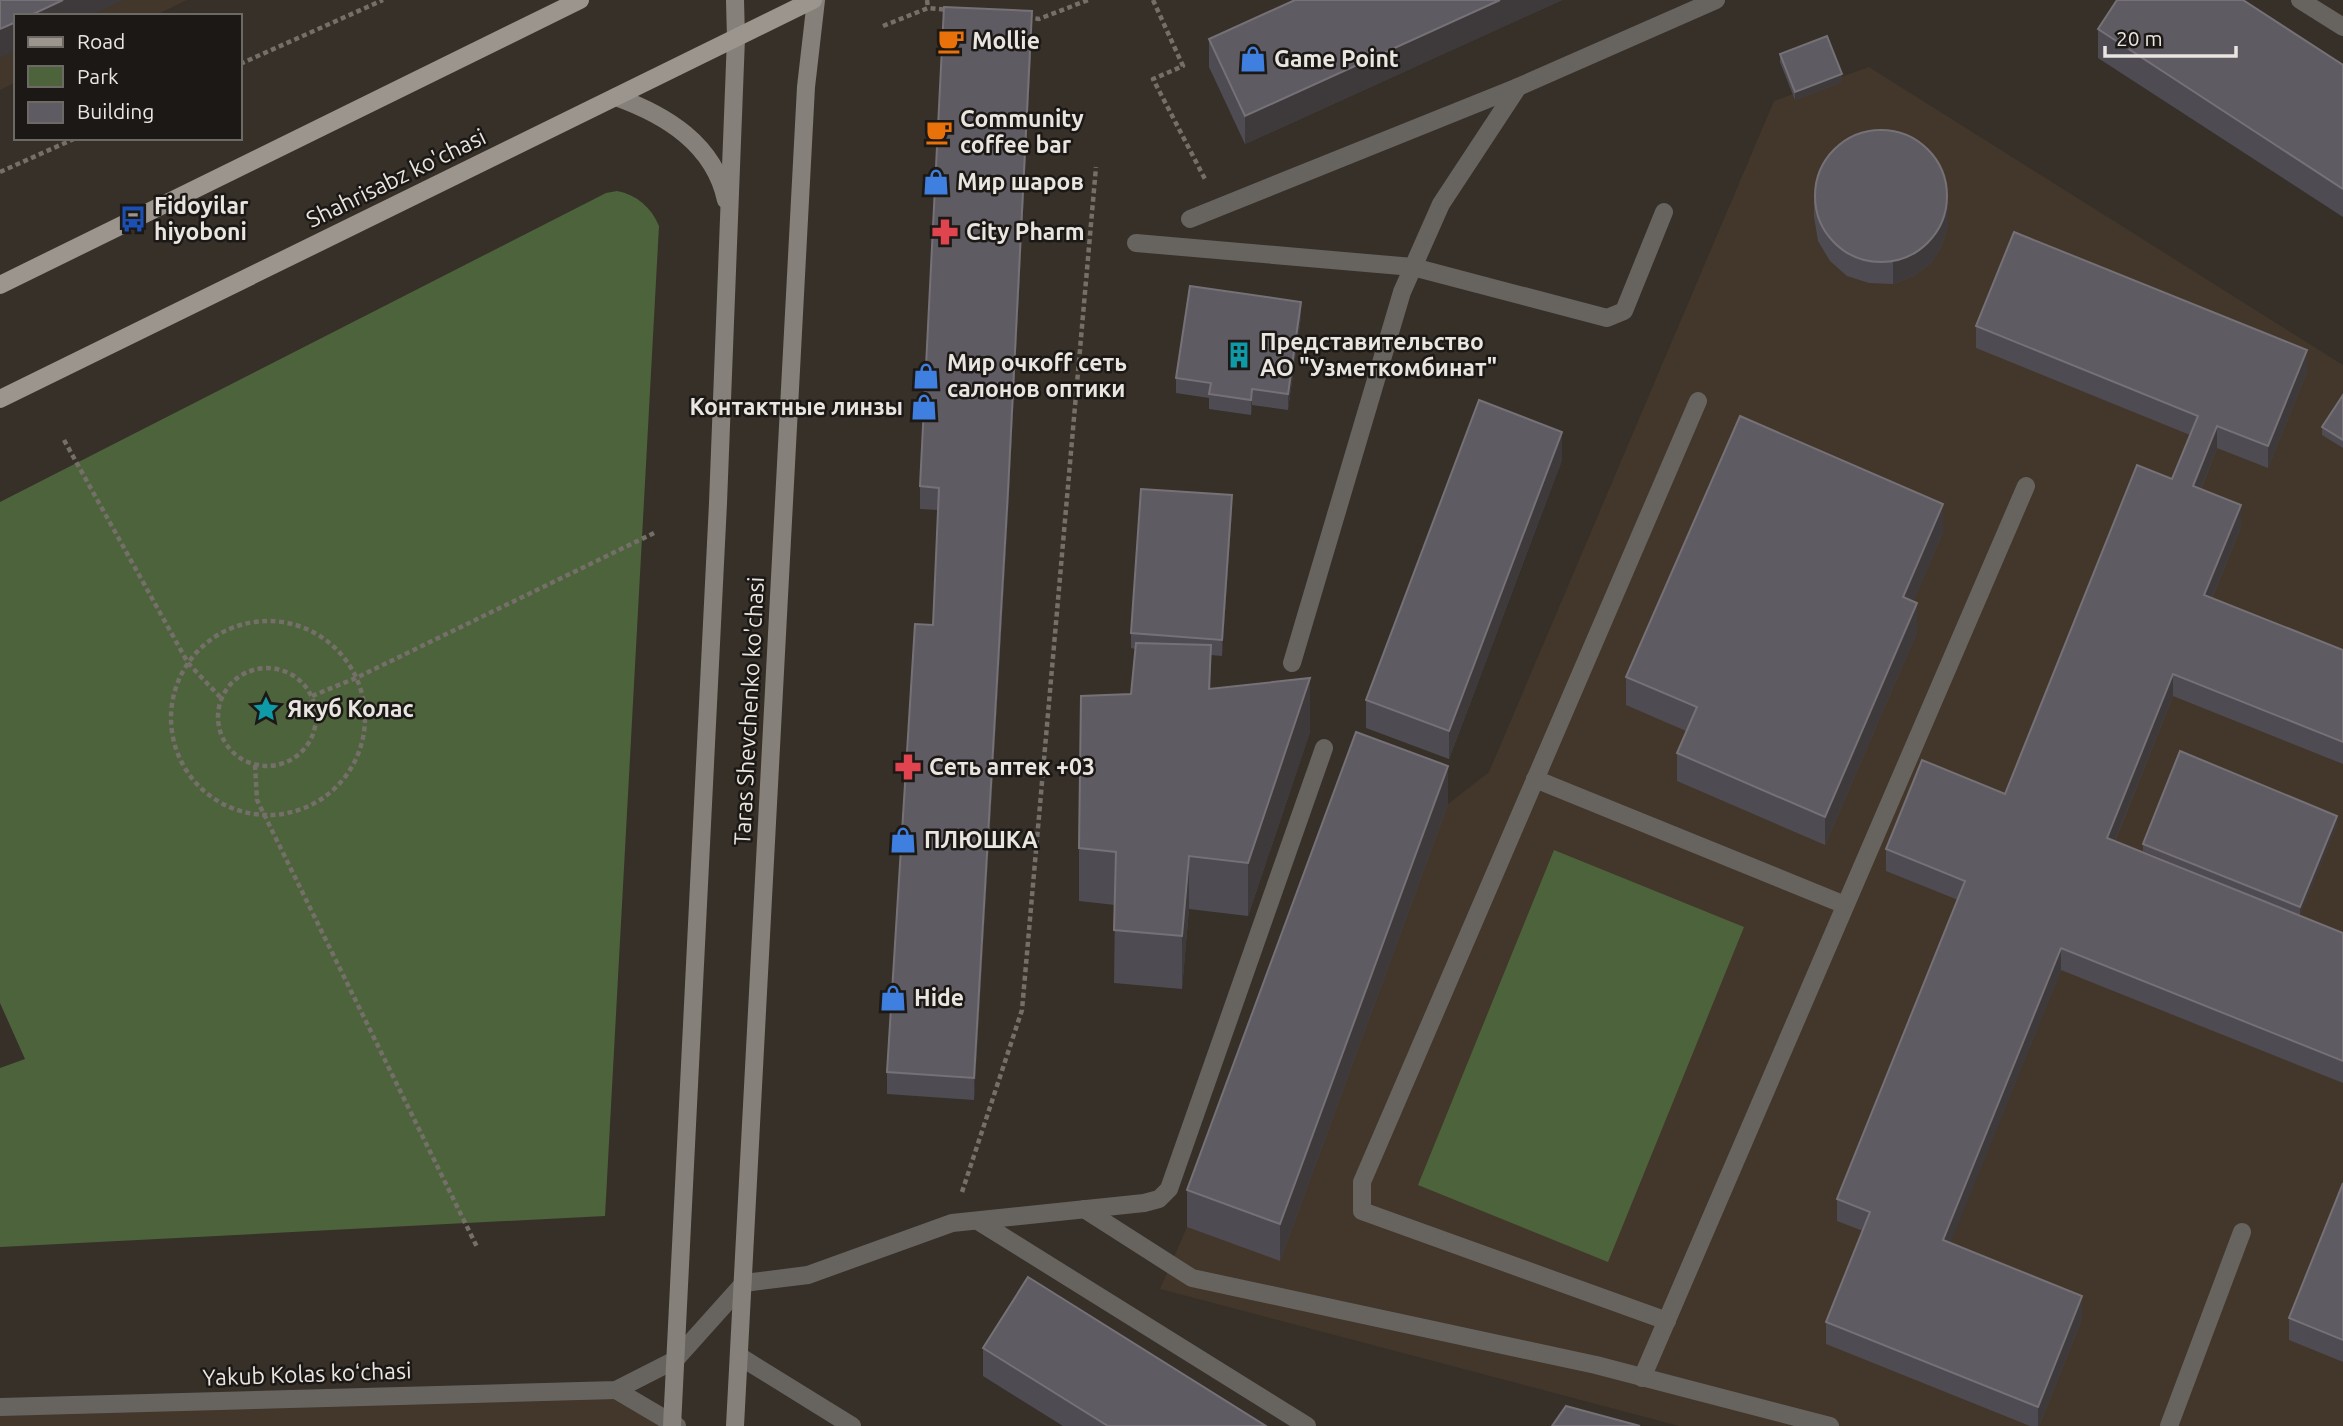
<svg xmlns="http://www.w3.org/2000/svg" width="2343" height="1426" viewBox="0 0 2343 1426" font-family="Ubuntu,sans-serif">
	<style>
		.built { fill: #42372a }
		.green { fill: #4c633b }
		.lines { fill: none; stroke-linecap: round; stroke-linejoin: round }
		.path { stroke: #756f69; stroke-width: 4.5; stroke-dasharray: 5 3.5; stroke-linecap: butt }
		.service { stroke: #676460; stroke-width: 18 }
		.minor { stroke: #676460; stroke-width: 18 }
		.secondary { stroke: #85807a; stroke-width: 18 }
		.primary { stroke: #9c958e; stroke-width: 18 }
		.wall { fill: #4f4b53 }
		.shaded-wall { fill: #3e393b }
		.building { fill: #5f5b62; stroke: #757176; stroke-width: 2 }
		.labels { text-anchor: middle; stroke-width: 5; stroke-linejoin: round; paint-order: stroke }
		.poi-label { font-size: 23px; font-weight: bold; fill: #e9e5e0; stroke: #1b1815; text-anchor: start }
		.street-label { font-size: 23px; fill: #e9e5e0; stroke: #1b1815 }
	</style>
	<rect width="100%" height="100%" fill="#363028"/>
	<g class="built">
		<path d="M0,0H187L154,16H16V82L0,90Z"/>
		<path d="M1869,67L2343,365V1426H1679L1160,1289L1187,1227L1448,804L1489,772L1774,101Z"/>
		<path d="M616,1390L672,1426H0V1407Z"/>
	</g>
	<g class="green">
		<path d="M617,191C637,195 651,207 659,226L605,1216L0,1247V1068L25,1059L0,1003V502L606,193Z"/>
		<path d="M1554,850L1744,927L1608,1262L1418,1185Z"/>
	</g>
	<g class="lines">
		<g class="path">
			<path d="M927,0L928,8"/>
			<path d="M1153,0L1183,66L1153,79L1206,181"/>
			<path d="M1027,17L1039,19L1088,0"/>
			<path d="M883,26L928,8L948,10"/>
			<path d="M240,64L383,0"/>
			<path d="M0,172L76,138"/>
			<path d="M64,440L188,663L220,697"/>
			<circle cx="268" cy="718" r="97"/>
			<circle cx="267" cy="717" r="49"/>
			<path d="M312,696L356,678L654,533"/>
			<path d="M255,765L257,800L477,1247"/>
			<path d="M962,1192L1022,1010L1096,167"/>
		</g>
		<g class="service">
			<path d="M2300,0L2343,27"/>
			<path d="M1190,219L1518,87"/>
			<path d="M1136,243L1413,267L1607,318L1624,311L1664,212"/>
			<path d="M1292,663L1402,292L1441,204L1518,87L1716,0"/>
			<path d="M1535,779L1845,905"/>
			<path d="M1084,1209L1192,1278L1596,1365L1830,1426"/>
			<path d="M978,1221L1307,1426"/>
			<path d="M744,1283L808,1275L952,1223L1144,1203L1159,1199L1169,1189L1324,748"/>
			<path d="M1667,1321L1362,1211V1182L1698,401"/>
			<path d="M1642,1378L2026,486"/>
			<path d="M2169,1426L2242,1232"/>
		</g>
		<g class="minor">
			<path d="M739,1356L852,1426"/>
			<path d="M616,1390L677,1426"/>
			<path d="M0,1407L616,1390L675,1360L744,1283"/>
		</g>
		<g class="secondary">
			<path d="M616,97C666,115 714,144 726,200"/>
			<path d="M672,1426L718,503L736,38L735,0"/>
			<path d="M735,1426L806,87L816,0"/>
		</g>
		<g class="primary">
			<path d="M0,285L580,0"/>
			<path d="M0,399L813,0"/>
		</g>
	</g>
	<g class="wall">
		<path d="M1295,0H1562L1245,144L1209,67V39Z"/>
		<path d="M2098,29L2343,65V217L2098,58Z"/>
		<path d="M1032,33L1008,513L974,1100L887,1094V1072L933,625L938,510L920,509V486Z"/>
		<path d="M1780,54L1842,82L1795,100L1780,62Z"/>
		<path d="M1814,195L1948,225L1942,245L1931,263L1914,276L1893,284L1869,283L1847,276L1830,261L1818,241L1814,217Z"/>
		<path d="M1301,317L1288,410L1252,405L1251,415L1209,409V398L1176,393V378Z"/>
		<path d="M1976,326L2307,372L2268,468L2217,448L2201,489L2241,527L2212,598L2343,650V764L2173,696L2115,841L2291,912L2143,851V844L2337,824L2300,915L2343,933V1083L2061,970L1950,1243L2082,1319L2039,1426H2030L1826,1344V1322L1863,1231L1837,1221V1199L1958,900L1886,871V849L2005,794L2172,479L2190,435L1976,348Z"/>
		<path d="M2343,395V448L2322,435V427Z"/>
		<path d="M1562,460L1449,759L1366,728V700Z"/>
		<path d="M1232,510L1222,656L1211,655V689L1310,732L1248,916L1189,909L1182,989L1114,983L1115,905L1079,901V848L1131,694L1135,649L1131,648V633Z"/>
		<path d="M1943,532L1913,602L1917,632L1825,845L1677,781V753L1686,731L1626,705V677Z"/>
		<path d="M1448,804L1280,1261L1187,1227V1190Z"/>
		<path d="M2343,1183V1362L2289,1340V1318Z"/>
		<path d="M983,1348L1266,1426H1063L983,1376Z"/>
	</g>
	<g class="shaded-wall">
		<path d="M63,0H124L90,16H29Z"/>
		<path d="M1500,0H1562L1245,144V116Z"/>
		<path d="M1032,11V33L1008,513L974,1100V1078Z"/>
		<path d="M16,22V50L0,58V29Z"/>
		<path d="M1842,74V82L1795,100V92Z"/>
		<path d="M1948,202V225L1942,245L1931,263L1914,276L1893,284V261Z"/>
		<path d="M1301,302V317L1288,410V394Z"/>
		<path d="M2307,350V372L2268,468V446Z"/>
		<path d="M1252,389V405L1251,415V400Z"/>
		<path d="M2217,426V448L2193,508V486Z"/>
		<path d="M1562,432V460L1449,759V731Z"/>
		<path d="M1232,495V510L1222,656V640Z"/>
		<path d="M1943,504V532L1903,626V597Z"/>
		<path d="M2241,505V527L2204,617V595Z"/>
		<path d="M1917,603V632L1825,845V817Z"/>
		<path d="M1211,645V698L1209,689Z"/>
		<path d="M2173,674V696L2107,860V838Z"/>
		<path d="M1310,678V732L1248,916V863Z"/>
		<path d="M1448,766V804L1280,1261V1224Z"/>
		<path d="M2337,816V824L2300,915V907Z"/>
		<path d="M1189,856V909L1182,989V936Z"/>
		<path d="M2061,948V970L1943,1262V1240Z"/>
		<path d="M2082,1296V1319L2039,1426H2038V1407Z"/>
	</g>
	<g class="building">
		<path d="M0,0H63L29,16H16V22L0,29Z"/>
		<path d="M1295,0H1500L1245,116L1209,39Z"/>
		<path d="M2117,0H2243L2343,65V189L2098,29Z"/>
		<path d="M944,7L1032,11L1008,491L974,1078L887,1072L915,624L933,625L939,488L920,486Z"/>
		<path d="M1827,36L1842,74L1795,92L1780,54Z"/>
		<circle cx="1881" cy="196" r="66"/>
		<path d="M2014,232L2307,350L2268,446L2217,426L2193,486L2241,505L2204,595L2343,650V742L2173,674L2107,838L2343,933V1061L2061,948L1943,1240L2082,1296L2038,1407L1826,1322L1870,1212L1837,1199L1965,881L1886,849L1922,760L2005,794L2137,465L2172,479L2198,416L1976,326Z"/>
		<path d="M1190,286L1301,302L1288,394L1252,389L1251,400L1209,394L1211,383L1176,378Z"/>
		<path d="M2343,395V440L2322,427Z"/>
		<path d="M1479,400L1562,432L1449,731L1366,700Z"/>
		<path d="M1740,416L1943,504L1903,597L1917,603L1825,817L1677,753L1697,707L1626,677Z"/>
		<path d="M1141,489L1232,495L1222,640L1131,633Z"/>
		<path d="M1136,643L1211,645L1209,689L1310,678L1248,863L1189,856L1182,936L1114,930L1116,852L1079,848L1081,696L1131,694Z"/>
		<path d="M1356,732L1448,766L1280,1224L1187,1190Z"/>
		<path d="M2180,751L2337,816L2300,907L2143,844Z"/>
		<path d="M2343,1183V1340L2289,1318Z"/>
		<path d="M1028,1277L1266,1426H1108L983,1348Z"/>
		<path d="M1566,1406L1640,1426H1552Z"/>
	</g>
	<defs>
		<g id="cafe-bare" transform="scale(2.1)"><path d="M-5.5-4.5H6V0H3Q3 3.5 0 3.5H-2.5Q-5.5 3.5-5.5 0ZM3-3.2v2h1.7v-2ZM-6 4.5H4V6H-6Z" fill="#e8710a" stroke="#1b1815" stroke-width="2.5" paint-order="stroke"/></g>
		<g id="shop-bare" transform="scale(2.1)"><path d="M-5-2.5h2.3a2.7 3.5 0 0 1 5.4 0H5L5.5 6h-11ZM-1.5-2.5h3a1.5 2.3 0 0 0-3 0Z" fill="#3f7fe0" stroke="#1b1815" stroke-width="2.5" paint-order="stroke"/></g>
		<g id="bus-bare" transform="scale(2.1)"><path d="M-5-6H5V4H4V6H2V4H-2V6H-4V4H-5ZM-3.5-4V0h7V-4ZM-3.5 1.2v1.5H-2V1.2ZM2 1.2v1.5H3.5V1.2Z" fill="#1a4fb4" stroke="#1b1815" stroke-width="2.5" paint-order="stroke"/></g>
		<g id="pharmacy-bare" transform="scale(2.1)"><path d="M-2-6h4v4h4v4h-4v4h-4v-4h-4v-4h4Z" fill="#e0444e" stroke="#1b1815" stroke-width="2.5" paint-order="stroke"/></g>
		<g id="building-bare" transform="scale(2.1)"><path d="M-4-6H4V6H1V3H-1V6H-4ZM-2.5-4.3h1.7v1.8h-1.7ZM.8-4.3h1.7v1.8H.8ZM-2.5-1h1.7V.8h-1.7ZM.8-1h1.7V.8H.8Z" fill="#0f9aa8" stroke="#1b1815" stroke-width="2.5" paint-order="stroke"/></g>
		<g id="sight-bare" transform="scale(2.1)"><path d="M0-6L1.8-2.2L6-1.7L2.9 1.2L3.7 5.4L0 3.3L-3.7 5.4L-2.9 1.2L-6-1.7L-1.8-2.2Z" fill="#0f9aa8" stroke="#1b1815" stroke-width="2.5" paint-order="stroke"/></g>
	</defs>
	<g fill-rule="evenodd">
		<use href="#cafe-bare" x="951" y="41"/>
		<use href="#shop-bare" x="1253" y="59"/>
		<use href="#cafe-bare" x="939" y="132"/>
		<use href="#shop-bare" x="936" y="182"/>
		<use href="#bus-bare" x="133" y="219"/>
		<use href="#pharmacy-bare" x="945" y="232"/>
		<use href="#building-bare" x="1239" y="355"/>
		<use href="#shop-bare" x="926" y="376"/>
		<use href="#shop-bare" x="924" y="407"/>
		<use href="#sight-bare" x="266" y="709"/>
		<use href="#pharmacy-bare" x="908" y="767"/>
		<use href="#shop-bare" x="903" y="840"/>
		<use href="#shop-bare" x="893" y="998"/>
	</g>
	<g class="labels">
		<g class="poi-label">
			<text x="972" y="49">Mollie</text>
			<text x="1274" y="67">Game Point</text>
			<text x="960" y="127">Community<tspan x="960" dy="26">coffee bar</tspan></text>
			<text x="957" y="190">Мир шаров</text>
			<text x="154" y="214">Fidoyilar<tspan x="154" dy="26">hiyoboni</tspan></text>
			<text x="966" y="240">City Pharm</text>
			<text x="1260" y="350">Представительство<tspan x="1260" dy="26">АО "Узметкомбинат"</tspan></text>
			<text x="947" y="371">Мир очкоff сеть<tspan x="947" dy="26">салонов оптики</tspan></text>
			<text x="903" y="415" text-anchor="end">Контактные линзы</text>
			<text x="287" y="717">Якуб Колас</text>
			<text x="929" y="775">Сеть аптек +03</text>
			<text x="924" y="848">ПЛЮШКА</text>
			<text x="914" y="1006">Hide</text>
		</g>
		<g class="street-label">
			<text transform="translate(396 178) rotate(-26)" y="8">Shahrisabz ko'chasi</text>
			<text transform="translate(749 711) rotate(-87)" y="8">Taras Shevchenko ko'chasi</text>
			<text transform="translate(307 1374) rotate(-2)" y="8">Yakub Kolas koʻchasi</text>
		</g>
	</g>
	<rect x="14" y="14" width="228" height="126" fill="#1b1815" stroke="#6d6a66" stroke-width="2"/>
	<rect x="28" y="37" width="35" height="10" fill="#9c958e" stroke="#6d6a66" stroke-width="2"/>
	<text x="77" y="49" font-size="21" fill="#e9e5e0">Road</text>
	<rect x="28" y="66" width="35" height="21" fill="#4c633b" stroke="#6d6a66" stroke-width="2"/>
	<text x="77" y="84" font-size="21" fill="#e9e5e0">Park</text>
	<rect x="28" y="102" width="35" height="21" fill="#5f5b62" stroke="#6d6a66" stroke-width="2"/>
	<text x="77" y="119" font-size="21" fill="#e9e5e0">Building</text>
	<path d="M2105 46v10h131v-10" fill="none" stroke="#e9e5e0" stroke-width="3.5"/>
	<text x="2116" y="46" font-size="21" fill="#e9e5e0" stroke="#1b1815" stroke-width="5" paint-order="stroke">20 m</text>
</svg>
